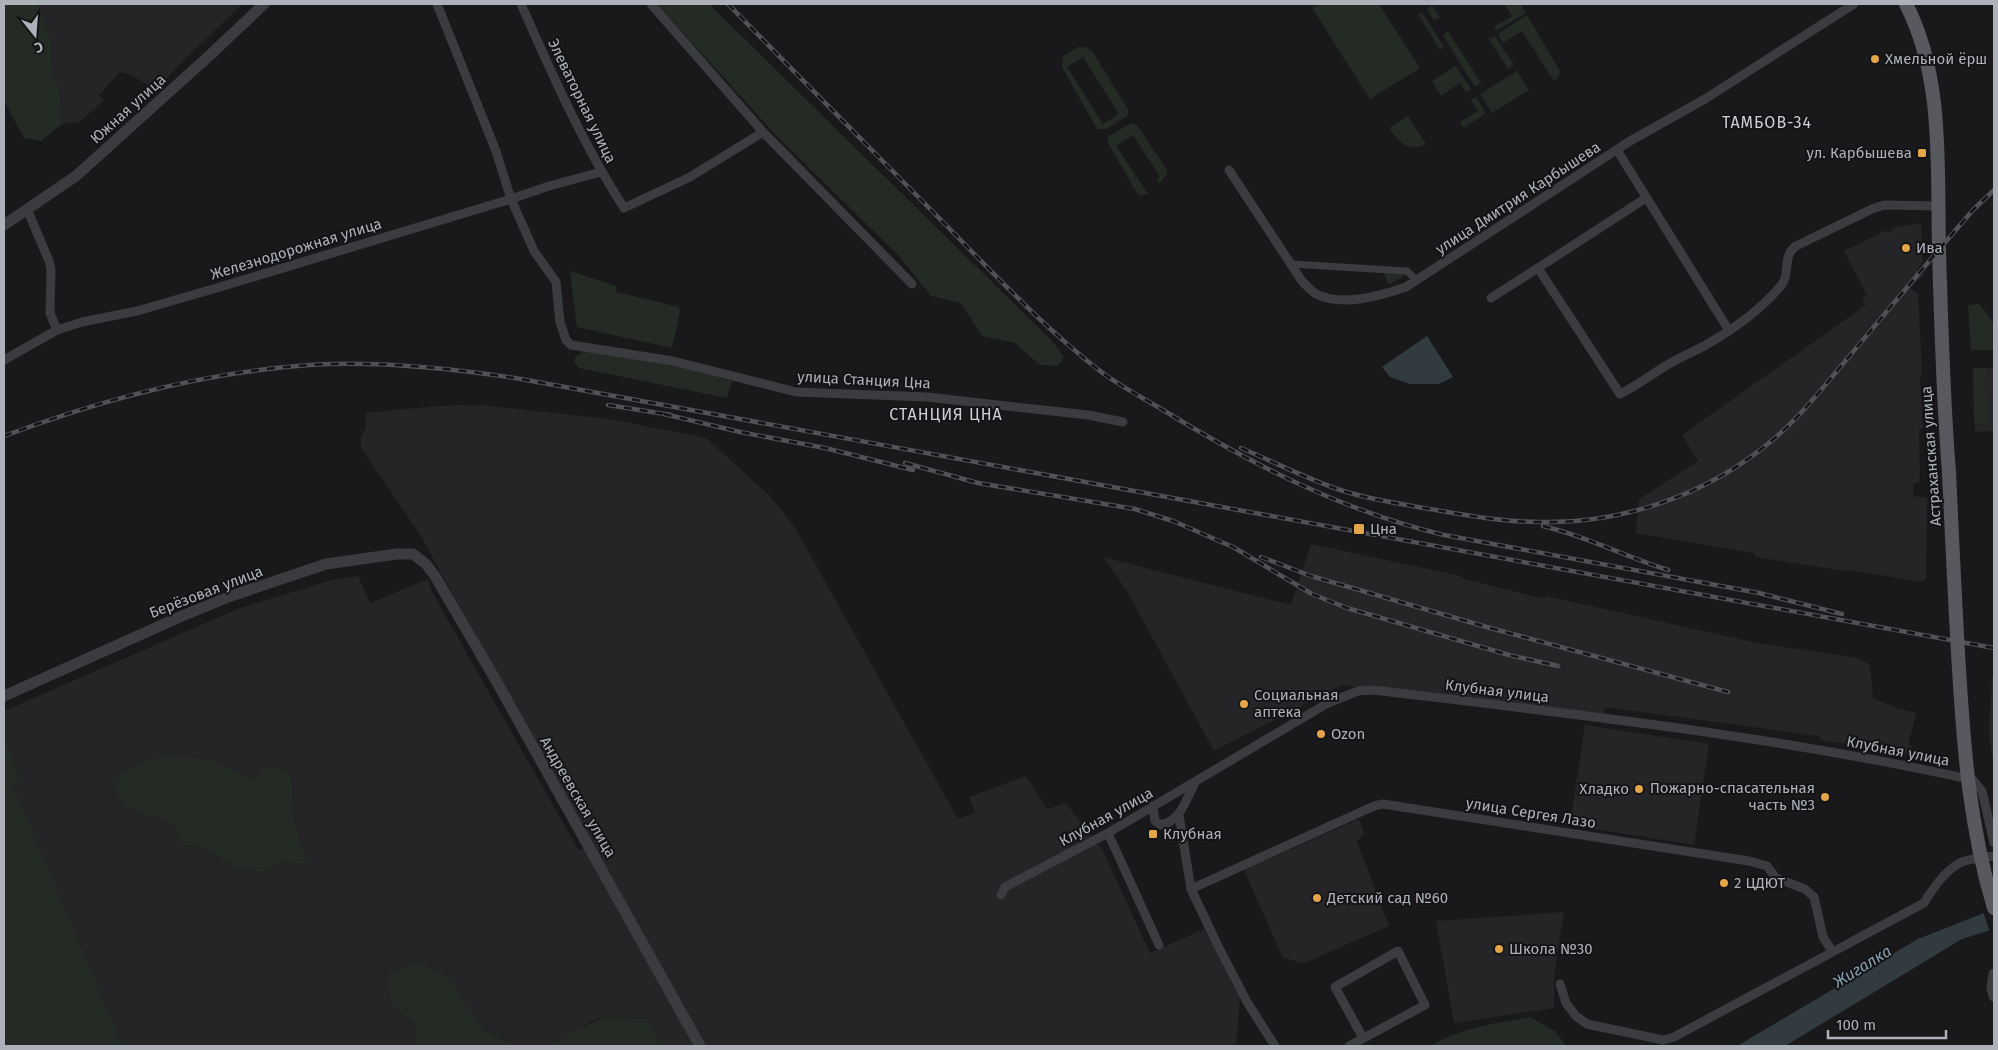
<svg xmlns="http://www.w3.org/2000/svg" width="1998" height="1050" viewBox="0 0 1998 1050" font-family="'Fira Sans',sans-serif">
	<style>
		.built { fill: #252528; fill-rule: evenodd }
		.green { fill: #232b24; fill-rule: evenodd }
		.water { fill: #323b40 }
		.pier { fill: #19191b }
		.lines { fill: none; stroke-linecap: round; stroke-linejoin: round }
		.pedestrian { stroke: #3b3c40; stroke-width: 7 }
		.minor { stroke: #3b3c40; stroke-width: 9 }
		.tertiary { stroke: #3b3c40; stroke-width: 11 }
		.primary { stroke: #57595f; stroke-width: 14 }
		.rail-casing { stroke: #505257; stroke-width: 4.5 }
		.rail { stroke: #141416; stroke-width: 2.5; stroke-dasharray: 8; stroke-linecap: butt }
		.primary-bridge { stroke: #57595f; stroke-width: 14 }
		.poi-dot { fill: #e4a548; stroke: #141416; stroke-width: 2 }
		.labels { text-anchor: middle; stroke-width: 4; stroke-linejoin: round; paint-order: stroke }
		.poi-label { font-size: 15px; fill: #adb2ba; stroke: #141416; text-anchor: start }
		.street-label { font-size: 15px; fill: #adb2ba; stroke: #141416 }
		.neighbourhood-label { font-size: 16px; letter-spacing: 1px; fill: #cdd0d6; stroke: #141416 }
		.water-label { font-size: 16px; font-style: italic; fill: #87a1b1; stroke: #141416 }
	</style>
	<rect width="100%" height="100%" fill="#19191b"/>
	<g class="built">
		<path d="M38,4H242L174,70L157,90L131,75L120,72L98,96L104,100L98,106L79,122L62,124L59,84L52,76L51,40Z"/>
		<path d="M1921,223L1923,262L1917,269L1923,275L1910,288L1918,294L1922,369L1920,382L1923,429H1919L1920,482L1914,483L1913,496L1927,498L1926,579L1922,582L1845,569L1844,571L1756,557L1754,553L1636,533L1639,499L1698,461L1682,435L1866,305L1862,298L1867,295L1844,251L1886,230L1888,234L1895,227Z"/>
		<path d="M1973,368H1994V431L1975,432Z"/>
		<path d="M480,405L610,419L706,438L769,495L794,526L958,819L975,813L969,797L1026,776L1047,809L1066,803L1103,851L1150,953L1204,929L1240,999L1236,1046H662L648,1019L606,1017L590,1022L570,1036L548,1046H521L508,1042L482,1029L467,1008L392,1005L405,1015L417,1031V1046H123L11,784L21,780L4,738V711L240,608L332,580L358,576L370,603L428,579L432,592L579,851L590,843L419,533L361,448V437L366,427L365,413L437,406ZM211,760L252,779L291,773L294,818L307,864L279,862L264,872L238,869L203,847L181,845L172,823Z"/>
		<path d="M1311,544L1461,576V578L1545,599L1546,596L1757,643L1858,658L1870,665L1873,698L1896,708L1916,713L1908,745L1912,746L1911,754L1906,753L1905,755L1896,753L1895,755L1850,748V744L1824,741L1819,736L1605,707L1603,716L1342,685L1214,751L1127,591L1103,557L1291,605Z"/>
		<path d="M1992,677H1994V770L1989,733Z"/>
		<path d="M1585,725L1709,744L1694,845L1570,825Z"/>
		<path d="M1359,819L1364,834L1357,841L1389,926L1304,963L1283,958L1244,870Z"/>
		<path d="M1564,912L1554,976V1008L1454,1023L1436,921Z"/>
	</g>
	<g class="green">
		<path d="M4,4H38L51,40L52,76L59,84L62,124L41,141L24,138L4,101Z"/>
		<path d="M657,4H709L1053,342L1064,357L1058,366L1040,365L1015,343L982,336L961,303L931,296L899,256L775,134Z"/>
		<path d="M1319,4H1379L1420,68L1370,99L1312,8Z"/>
		<path d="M1504,4H1521L1526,13L1496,31L1494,27L1512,16Z"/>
		<path d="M1432,5L1440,17L1434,21L1427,9Z"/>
		<path d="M1422,12L1444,47L1440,50L1418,14Z"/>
		<path d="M1527,15L1560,71L1558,78L1554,81L1522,31L1503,43L1498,34Z"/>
		<path d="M1448,31L1481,83L1475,87L1443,35Z"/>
		<path d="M1495,36L1514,65L1508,69L1489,39Z"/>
		<path d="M1078,47H1085L1092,51L1128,109V115L1107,129H1097L1062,67L1063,56ZM1083,57L1119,114L1103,124L1067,67Z"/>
		<path d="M1456,66L1471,89L1466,92L1460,83L1441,96L1432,81Z"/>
		<path d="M1517,71L1529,90L1492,113L1480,94Z"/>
		<path d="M1476,97L1486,113L1464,128L1460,122L1478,111L1471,100Z"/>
		<path d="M1408,116L1426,144C1409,154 1398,141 1389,128Z"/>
		<path d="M1131,123L1137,125L1167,170V174L1160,183L1157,179L1160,177L1133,135L1116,146L1148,194C1141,196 1139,196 1135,190L1107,141L1108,137Z"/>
		<path d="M570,271L616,286V292L679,307L680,312L672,348L577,327Z"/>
		<path d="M1383,272L1407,274L1389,285Z"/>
		<path d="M1979,304L1994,323V350H1971L1968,305Z"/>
		<path d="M583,350L663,364L671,363L732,381L727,398L579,368L574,362L576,356L582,353Z"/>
		<path d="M1973,368H1985L1988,424H1977L1974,423Z"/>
		<path d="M4,738L21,780L12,784L123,1046H4Z"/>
		<path d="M165,755L211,760L252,779L272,765L291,773L294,818L307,864L279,862L264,872L238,869L203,847L181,845L172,823L126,807L112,783L123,771Z"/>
		<path d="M418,962L448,977L482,1029L508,1042L521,1046H417C418,1024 409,1018 392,1005L388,975Z"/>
		<path d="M606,1017L648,1019L662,1046H548C568,1037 585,1024 606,1017Z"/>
		<path d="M1530,1017L1555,1031L1566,1046H1430C1461,1027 1495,1024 1530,1017Z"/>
	</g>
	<g class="water">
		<path d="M1427,336L1453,377L1439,384H1410L1390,377L1382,367Z"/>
		<path d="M1994,909V929L1962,939L1785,1046H1737L1918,939Z"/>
	</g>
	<path class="pier" d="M1994,907V932L1990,933L1983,911Z"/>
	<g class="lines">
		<path class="pedestrian" d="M1291,264L1407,271L1416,280"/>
		<g class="minor">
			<path d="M437,4L496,151L511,199L534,251L556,282L560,322L566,340L571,345L673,361L796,392L927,397L1088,415L1123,422"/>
			<path d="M521,4C552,74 582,143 624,208L690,177L763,132L651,4"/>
			<path d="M763,132L912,284"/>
			<path d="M1617,150L1728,329"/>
			<path d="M1229,170L1302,281C1306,285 1311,291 1316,294C1343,307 1380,296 1406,287L1630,141L1705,99L1854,4"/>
			<path d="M1646,198L1538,268L1620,394C1640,384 1657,370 1676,360C1685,355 1695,351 1704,346C1731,331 1760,310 1780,287C1792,274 1781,257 1796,246L1872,209L1884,205L1938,206"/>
			<path d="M27,209L49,261L51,269L50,313L57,330"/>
			<path d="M1491,298L1538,268"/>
			<path d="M4,360L57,330L82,322L137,311L220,287L511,199L549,186L601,172"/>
			<path d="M1153,806L1155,821L1161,825C1181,821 1186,799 1195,783"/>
			<path d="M1179,815L1191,889L1218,946L1247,1002L1275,1046"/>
			<path d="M1108,833L1159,945"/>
			<path d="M1191,889L1374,806L1383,804L1749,861L1767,866L1776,878L1805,889L1814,897L1823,937L1832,951"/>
			<path d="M1001,895L1005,887L1108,833L1328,703L1358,691L1373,690C1574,714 1775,736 1973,780L1982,791L1994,843"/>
			<path d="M1560,984L1566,1003L1576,1016L1587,1024L1663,1040L1674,1037L1924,903C1933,888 1946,869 1962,862C1972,858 1984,857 1994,856"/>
			<path d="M1349,1046L1425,1005L1398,951L1335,987L1363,1038"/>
		</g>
		<g class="tertiary">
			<path d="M4,225L76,176L209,56L264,4"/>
			<path d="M4,696L182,616L231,596L326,564L397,554H413L426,564L435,576L494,677L700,1046"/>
			<path d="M1994,974L1992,987L1994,996"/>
		</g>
		<path class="primary" d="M1906,4C1944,78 1937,167 1939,249C1941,324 1943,398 1949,472"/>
		<g class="rail-casing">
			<g id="rail">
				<path d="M728,4C799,77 871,149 942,221C994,274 1045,329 1104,374C1122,387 1143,398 1163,410C1251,464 1343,511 1444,535L1759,593L1842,614"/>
				<path d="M608,405L671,415"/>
				<path d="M664,414L740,432L825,448L913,470"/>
				<path d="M4,436C108,397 216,369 328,364C393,362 457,369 521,379L1994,648"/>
				<path d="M1241,448C1277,463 1312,482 1350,493C1378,501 1407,505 1436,510C1470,516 1505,522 1540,522C1622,524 1707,495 1770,442C1799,419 1823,387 1847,359C1889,309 1931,258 1974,209L1994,190"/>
				<path d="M905,463L978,483L1135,509L1173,521L1233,547L1312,594L1347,608L1509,655L1558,666"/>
				<path d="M1543,526C1586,536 1626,557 1668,570"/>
				<path d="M1261,557L1311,576L1490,628L1728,692"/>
			</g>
		</g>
		<use href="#rail" class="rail"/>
		<path class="primary-bridge" d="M1949,472C1952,538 1955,604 1959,669C1964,752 1970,828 1994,908"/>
	</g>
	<g class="poi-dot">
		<circle cx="1875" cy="59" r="5"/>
		<rect x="1917" y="148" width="10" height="10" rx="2.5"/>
		<circle cx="1906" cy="248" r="5"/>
		<rect x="1353" y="523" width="12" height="12" rx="2.5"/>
		<circle cx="1244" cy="704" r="5"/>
		<circle cx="1321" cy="734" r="5"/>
		<circle cx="1639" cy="789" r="5"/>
		<circle cx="1825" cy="797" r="5"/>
		<rect x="1148" y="829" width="10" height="10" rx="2.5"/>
		<circle cx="1724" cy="883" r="5"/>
		<circle cx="1317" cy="898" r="5"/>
		<circle cx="1499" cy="949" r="5"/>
	</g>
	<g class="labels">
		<g class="poi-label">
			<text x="1885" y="64">Хмельной ёрш</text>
			<text x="1912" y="158" text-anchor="end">ул. Карбышева</text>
			<text x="1916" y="253">Ива</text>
			<text x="1370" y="534">Цна</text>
			<text x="1254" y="700">Социальная<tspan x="1254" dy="17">аптека</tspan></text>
			<text x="1331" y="739">Ozon</text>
			<text x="1815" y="793" text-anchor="end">Пожарно-спасательная<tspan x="1815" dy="17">часть №3</tspan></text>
			<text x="1629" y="794" text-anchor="end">Хладко</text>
			<text x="1163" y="839">Клубная</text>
			<text x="1734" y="888">2 ЦДЮТ</text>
			<text x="1327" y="903">Детский сад №60</text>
			<text x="1509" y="954">Школа №30</text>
		</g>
		<g class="street-label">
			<text transform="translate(582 101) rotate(64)" y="5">Элеваторная улица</text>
			<text transform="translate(128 109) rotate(-42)" y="5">Южная улица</text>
			<text transform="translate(1518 198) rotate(-33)" y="5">улица Дмитрия Карбышева</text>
			<text transform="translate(296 249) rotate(-17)" y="5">Железнодорожная улица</text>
			<text transform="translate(864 380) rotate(3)" y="5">улица Станция Цна</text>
			<text transform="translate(1931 456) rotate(-94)" y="5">Астраханская улица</text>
			<text transform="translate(206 592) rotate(-21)" y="5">Берёзовая улица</text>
			<text transform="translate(1497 691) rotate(7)" y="5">Клубная улица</text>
			<text transform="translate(1898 751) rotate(11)" y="5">Клубная улица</text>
			<text transform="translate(578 797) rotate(60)" y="5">Андреевская улица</text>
			<text transform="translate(1531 813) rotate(9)" y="5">улица Сергея Лазо</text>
			<text transform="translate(1106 817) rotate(-29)" y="5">Клубная улица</text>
		</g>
		<g class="neighbourhood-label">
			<text x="1767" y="128">ТАМБОВ-34</text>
			<text x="946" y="420">СТАНЦИЯ ЦНА</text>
		</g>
		<g class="water-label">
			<text transform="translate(1862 966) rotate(-32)" y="6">Жигалка</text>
		</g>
	</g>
	<rect width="1998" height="1050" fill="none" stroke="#adb2ba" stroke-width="10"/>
	<g transform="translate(35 35) rotate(163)" stroke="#141416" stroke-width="4" paint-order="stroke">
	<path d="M0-4L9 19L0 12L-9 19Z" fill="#adb2ba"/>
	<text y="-8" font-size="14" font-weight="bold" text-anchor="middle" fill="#adb2ba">С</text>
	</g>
	<path d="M1828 1030v8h118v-8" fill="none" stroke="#adb2ba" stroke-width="2.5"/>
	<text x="1836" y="1030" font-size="15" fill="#adb2ba" stroke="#141416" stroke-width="4" paint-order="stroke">100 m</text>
</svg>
